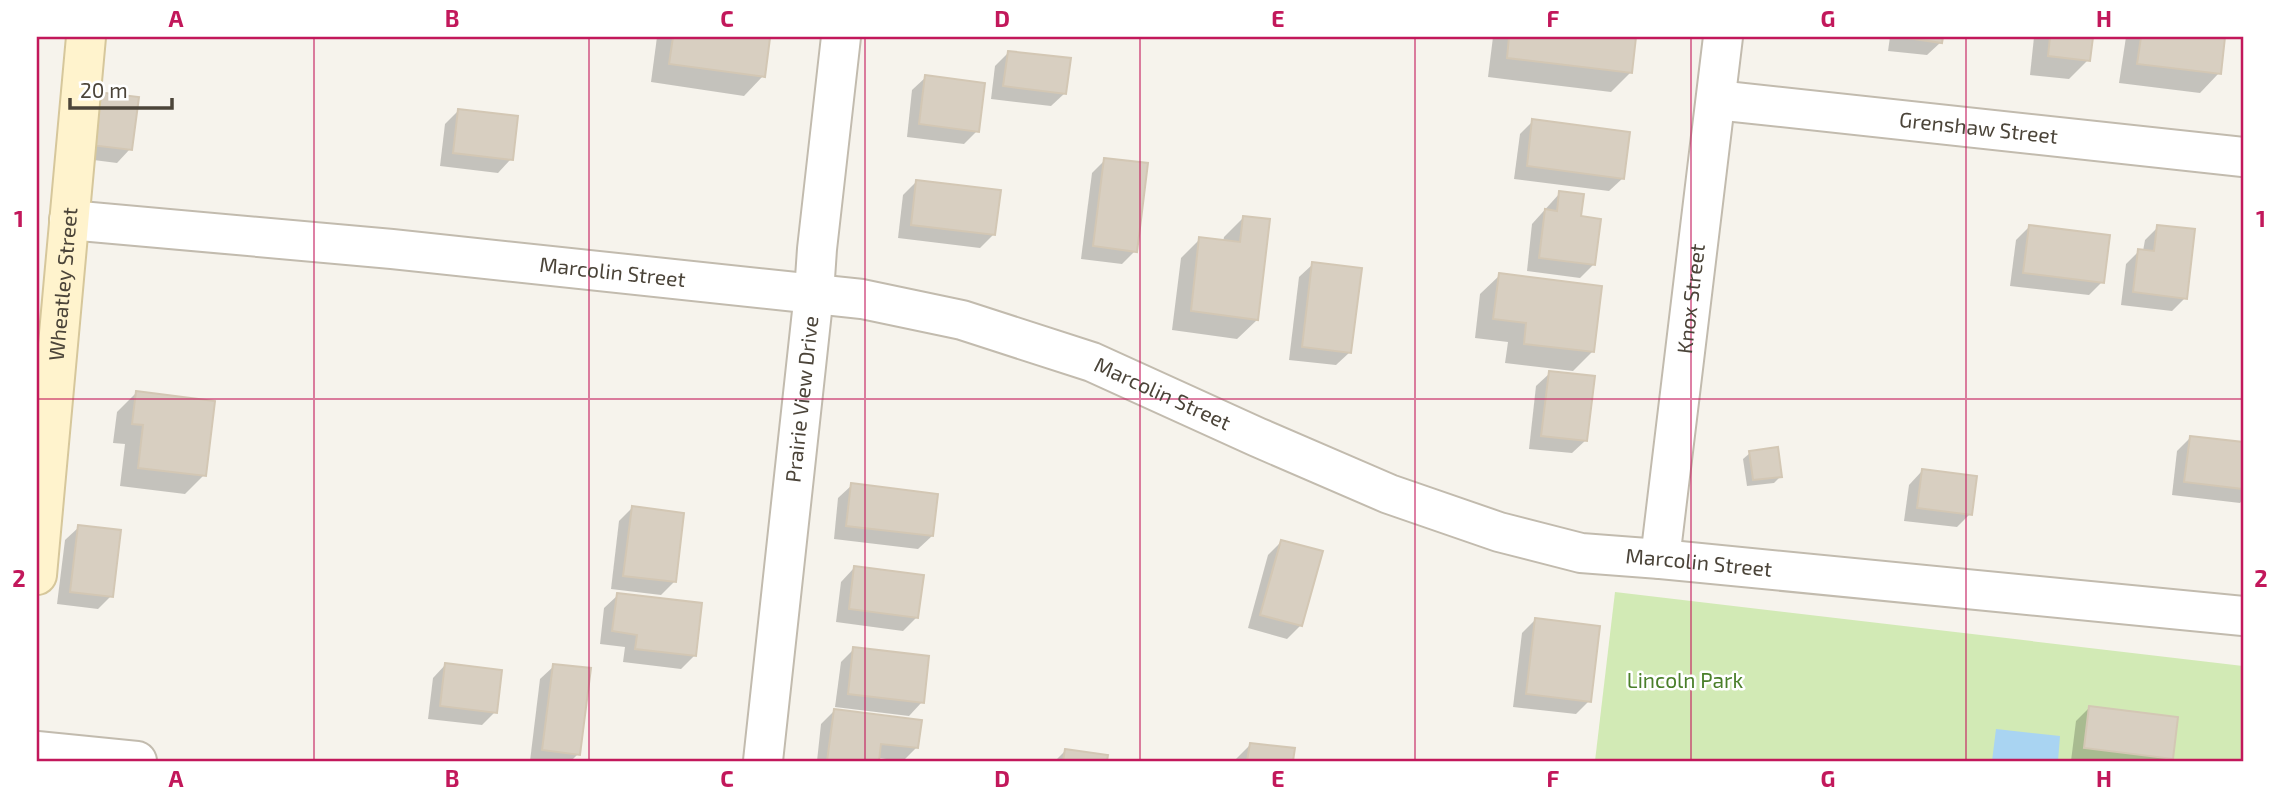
<svg xmlns="http://www.w3.org/2000/svg" width="2280" height="798" viewBox="0 0 2280 798" font-family="'Exo 2',sans-serif">
	<style>
		.green { fill: #d2eab5 }
		.water { fill: #a9d4f2 }
		.shadow { fill: #0003 }
		.building { fill: #d8cfc1; stroke: #d3c7b4; stroke-width: 2 }
		.lines { fill: none; stroke-linecap: round; stroke-linejoin: round }
		.street-casing { stroke: #c2bbae; stroke-width: 42 }
		.secondary-casing { stroke: #d6c79b; stroke-width: 42 }
		.street { stroke: #fff; stroke-width: 38 }
		.secondary { stroke: #fff3cd; stroke-width: 38 }
		.grid { fill: none; stroke: #c2185b; stroke-width: 2; stroke-opacity: 0.55 }
		.labels { text-anchor: middle; stroke-width: 5; stroke-linejoin: round; paint-order: stroke }
		.street-label { font-size: 21px; fill: #4b4439; stroke: #fff }
		.park-label { font-size: 21px; fill: #4a7f2a; stroke: #fff }
		.neatline { fill: none; stroke: #c2185b; stroke-width: 2.5 }
		.grid-label { font-size: 23px; text-anchor: middle; font-weight: bold; fill: #c2185b }
	</style>
	<rect width="100%" height="100%" fill="#f6f3ec"/>
	<path class="green" d="M1615,592L2243,666V761H1595Z"/>
	<path class="water" d="M1996,729L2060,736L2058,761H1992Z"/>
	<g class="shadow">
		<path d="M657,37H757L763,76L744,96L651,82Z"/>
		<path d="M1493,37H1635L1630,73L1611,92L1488,77Z"/>
		<path d="M1890,37H1941V42L1927,55L1888,51Z"/>
		<path d="M2034,37H2091L2088,60L2069,79L2030,75Z"/>
		<path d="M2126,37H2224L2219,73L2200,93L2119,83Z"/>
		<path d="M1008,53L1065,93L1051,106L991,99L995,66Z"/>
		<path d="M926,77L977,131L964,144L907,137L912,90Z"/>
		<path d="M84,107L130,149L117,163L78,158Z"/>
		<path d="M459,110L511,159L498,173L440,166L445,124Z"/>
		<path d="M1533,121L1623,178L1609,191L1514,179L1520,134Z"/>
		<path d="M1105,160L1135,251L1122,264L1081,259L1092,173Z"/>
		<path d="M917,181L994,234L980,248L898,238L903,195Z"/>
		<path d="M1560,193L1579,218L1594,264L1580,278L1527,271L1532,224Z"/>
		<path d="M1243,218L1257,320L1237,339L1172,330L1181,258L1200,239L1223,242L1224,237Z"/>
		<path d="M2029,227L2102,282L2089,295L2010,286L2016,240Z"/>
		<path d="M2158,227L2185,298L2172,311L2121,305L2126,264L2139,251H2143L2145,240Z"/>
		<path d="M1313,264L1350,352L1336,365L1289,360L1299,277Z"/>
		<path d="M1500,275L1592,352L1573,371L1505,363L1508,342L1475,338L1480,294Z"/>
		<path d="M1550,373L1586,440L1572,453L1529,449L1536,386Z"/>
		<path d="M136,393L204,475L185,494L120,486L125,444L113,443L117,412Z"/>
		<path d="M2190,438L2243,444V499L2240,503L2172,495L2177,451Z"/>
		<path d="M1750,453L1780,477L1774,483L1747,486L1743,459Z"/>
		<path d="M1922,471L1970,514L1957,527L1904,521L1909,485Z"/>
		<path d="M852,485L932,536L918,549L834,539L838,498Z"/>
		<path d="M632,508L674,582L661,595L611,589L619,521Z"/>
		<path d="M79,527L111,596L98,609L57,604L65,540Z"/>
		<path d="M1281,542L1300,626L1287,639L1248,628L1268,555Z"/>
		<path d="M854,568L917,617L903,631L836,622L841,582Z"/>
		<path d="M618,595L694,656L681,669L623,662L625,647L600,644L604,608Z"/>
		<path d="M1535,620L1589,701L1576,714L1513,707L1522,633Z"/>
		<path d="M854,649L922,702L909,716L835,707L841,662Z"/>
		<path d="M446,664L495,712L482,725L428,719L433,678Z"/>
		<path d="M554,666L578,754L571,761H530L540,679Z"/>
		<path d="M2089,708L2171,758L2168,761H2071L2076,721Z"/>
		<path d="M834,711L916,748L903,761L878,758V761H817L821,724Z"/>
		<path d="M1250,745L1293,750L1292,761H1234Z"/>
		<path d="M1065,751L1106,756V761H1055Z"/>
	</g>
	<g class="building">
		<path d="M673,37L770,38L765,77L669,64Z"/>
		<path d="M1509,37H1636L1632,73L1507,58Z"/>
		<path d="M1900,37H1943L1942,43Z"/>
		<path d="M2050,37H2093L2090,61L2048,56Z"/>
		<path d="M2141,37H2225L2221,74L2137,64Z"/>
		<path d="M1008,51L1071,58L1066,94L1003,86Z"/>
		<path d="M925,75L985,83L979,132L919,124Z"/>
		<path d="M97,92L139,97L132,150L90,145Z"/>
		<path d="M458,109L518,116L513,160L453,153Z"/>
		<path d="M1532,119L1630,132L1624,179L1527,166Z"/>
		<path d="M1104,158L1148,163L1137,252L1093,246Z"/>
		<path d="M916,180L1001,190L995,235L911,225Z"/>
		<path d="M1559,191L1584,194L1581,216L1601,219L1595,265L1539,258L1545,209L1557,211Z"/>
		<path d="M1243,216L1270,219L1258,320L1191,311L1199,237L1240,242Z"/>
		<path d="M2029,225L2110,235L2104,283L2023,273Z"/>
		<path d="M2157,225L2195,229L2187,299L2133,292L2138,249L2154,251Z"/>
		<path d="M1312,262L1362,268L1351,353L1302,347Z"/>
		<path d="M1499,273L1602,286L1594,352L1524,344L1526,323L1493,319Z"/>
		<path d="M1549,371L1595,376L1587,441L1541,436Z"/>
		<path d="M136,391L215,401L206,476L138,468L143,425L132,424Z"/>
		<path d="M2190,436L2243,442V489L2184,482Z"/>
		<path d="M1778,447L1782,477L1753,480L1749,451Z"/>
		<path d="M1922,469L1977,476L1972,515L1917,508Z"/>
		<path d="M851,483L938,494L933,536L846,526Z"/>
		<path d="M632,506L684,513L676,582L623,576Z"/>
		<path d="M78,525L121,530L113,597L70,592Z"/>
		<path d="M1281,540L1323,551L1302,626L1260,615Z"/>
		<path d="M854,566L924,575L918,618L849,609Z"/>
		<path d="M617,593L702,603L696,656L635,649L637,635L612,631Z"/>
		<path d="M1535,618L1600,626L1591,702L1526,694Z"/>
		<path d="M853,647L929,656L924,703L848,694Z"/>
		<path d="M445,663L502,670L497,713L440,706Z"/>
		<path d="M553,664L591,668L580,755L542,750Z"/>
		<path d="M2089,706L2178,717L2173,759L2084,748Z"/>
		<path d="M834,709L922,720L918,748L881,744L879,761H827Z"/>
		<path d="M1250,743L1295,748L1293,761H1247Z"/>
		<path d="M1065,749L1108,755L1107,761H1063Z"/>
	</g>
	<g class="lines">
		<g class="street-casing">
			<g id="street">
				<path id="s1" d="M1716,100L2243,157"/>
				<path id="s2" d="M69,220L392,249L862,299L962,320L1092,362L1257,437L1389,494L1499,532L1581,553L1660,559L2243,616"/>
				<path id="s3" d="M1660,559L1723,37"/>
				<path d="M37,751L137,761"/>
				<path id="s4" d="M763,761L814,293L817,249L841,37"/>
			</g>
		</g>
		<g class="secondary-casing">
			<g id="secondary">
				<path id="s5" d="M37,575L86,37"/>
			</g>
		</g>
		<use href="#street" class="street"/>
		<use href="#secondary" class="secondary"/>
	</g>
	<path class="grid" d="M314,37V761M589,37V761M865,37V761M1140,37V761M1415,37V761M1691,37V761M1966,37V761M37,399H2243"/>
	<g class="labels">
		<g class="street-label">
			<text dy="7" stroke="none"><textPath href="#s1" startOffset="264">Grenshaw Street</textPath></text>
			<text dy="7" stroke="none"><textPath href="#s2" startOffset="546">Marcolin Street</textPath></text>
			<text dy="7" stroke="none"><textPath href="#s5" startOffset="292">Wheatley Street</textPath></text>
			<text dy="7" stroke="none"><textPath href="#s3" startOffset="262">Knox Street</textPath></text>
			<text dy="7" stroke="none"><textPath href="#s2" startOffset="1113">Marcolin Street</textPath></text>
			<text dy="7" stroke="none"><textPath href="#s4" startOffset="364">Prairie View Drive</textPath></text>
			<text dy="7" stroke="none"><textPath href="#s2" startOffset="1680">Marcolin Street</textPath></text>
		</g>
		<g class="park-label">
			<text x="1685" y="688">Lincoln Park</text>
		</g>
	</g>
	<rect width="2280" height="798" fill="none" stroke="#ffffff" stroke-width="77"/>
	<path d="M70 98v10h102v-10" fill="none" stroke="#4b4439" stroke-width="3.5"/>
	<text x="80" y="98" font-size="21" fill="#4b4439" stroke="#ffffff" stroke-width="5" paint-order="stroke">20 m</text>
	<rect x="38" y="38" width="2204" height="722" class="neatline"/>
	<g class="grid-label">
		<text x="176" y="27">A</text>
		<text x="452" y="27">B</text>
		<text x="727" y="27">C</text>
		<text x="1002" y="27">D</text>
		<text x="1278" y="27">E</text>
		<text x="1553" y="27">F</text>
		<text x="1828" y="27">G</text>
		<text x="2104" y="27">H</text>
		<text x="19" y="227">1</text>
		<text x="2261" y="227">1</text>
		<text x="19" y="587">2</text>
		<text x="2261" y="587">2</text>
		<text x="176" y="787">A</text>
		<text x="452" y="787">B</text>
		<text x="727" y="787">C</text>
		<text x="1002" y="787">D</text>
		<text x="1278" y="787">E</text>
		<text x="1553" y="787">F</text>
		<text x="1828" y="787">G</text>
		<text x="2104" y="787">H</text>
	</g>
</svg>
